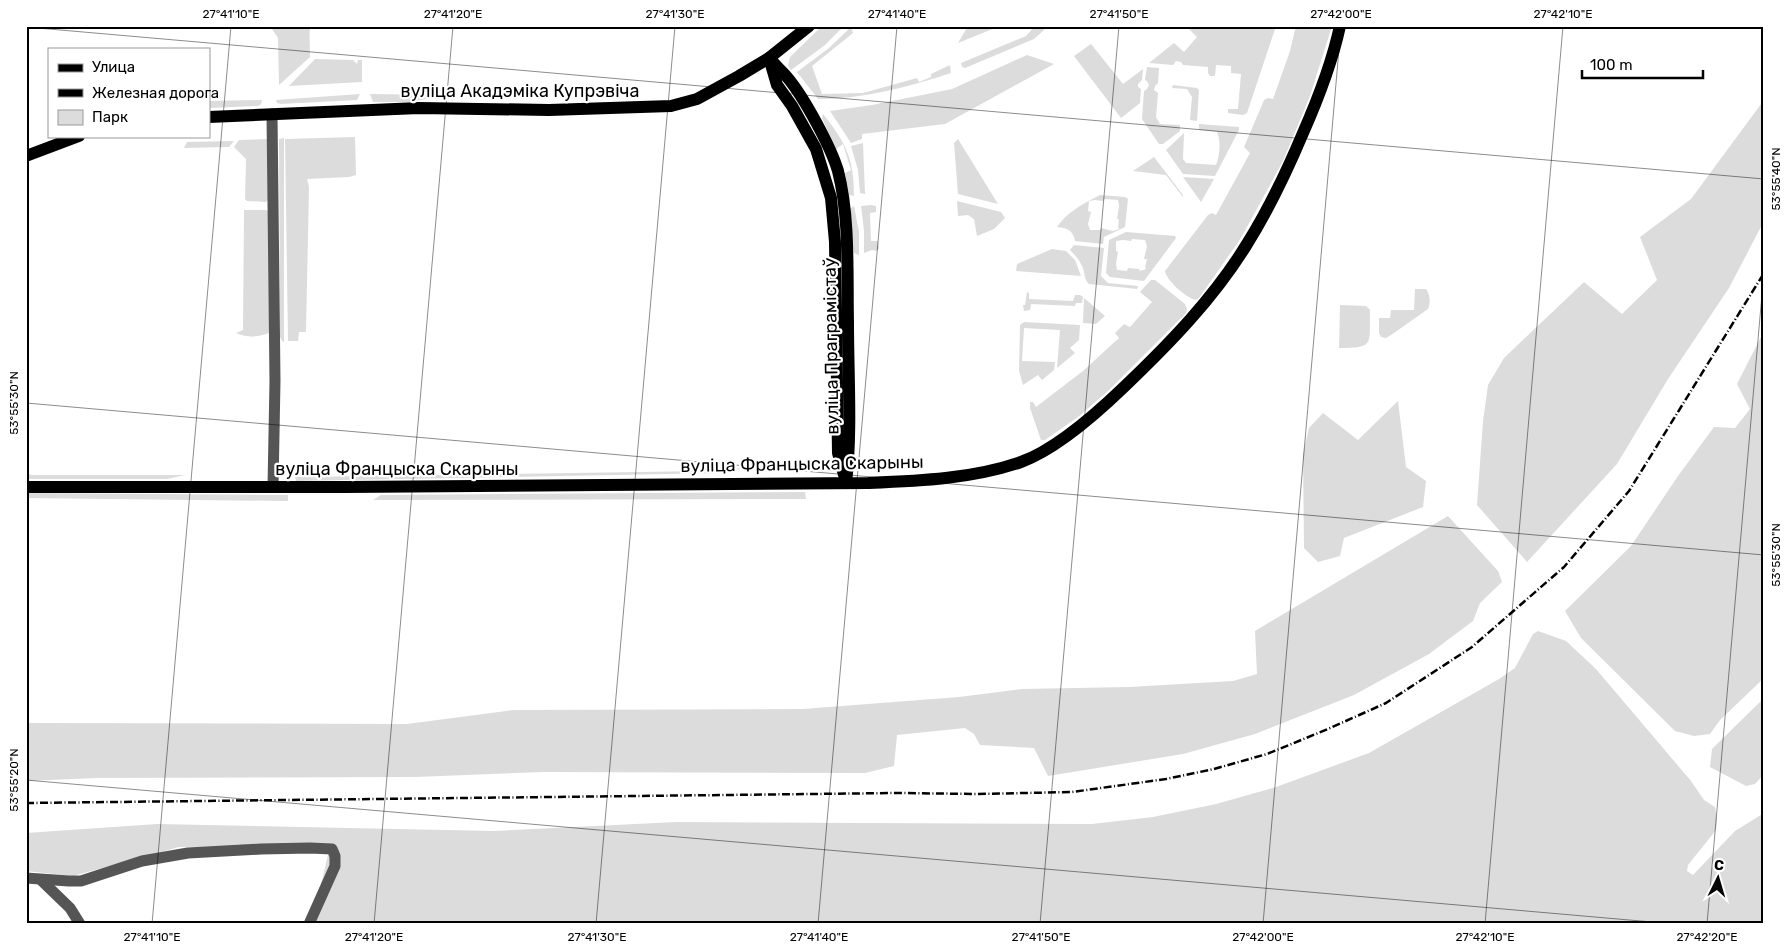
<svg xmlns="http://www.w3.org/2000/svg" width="1790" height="950" viewBox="0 0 1790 950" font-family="Rubik,sans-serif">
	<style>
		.green { fill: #dcdcdc; fill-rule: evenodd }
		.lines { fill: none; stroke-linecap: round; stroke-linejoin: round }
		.minor { stroke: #555; stroke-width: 11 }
		.major { stroke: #000; stroke-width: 12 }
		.rail { stroke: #000; stroke-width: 2.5; stroke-dasharray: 8 2.5 1 2.5; stroke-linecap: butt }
		.ticks { fill: none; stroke: #000; stroke-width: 1; stroke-opacity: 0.45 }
		.labels { text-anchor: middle; stroke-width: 4.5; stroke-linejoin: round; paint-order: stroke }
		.street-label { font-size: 18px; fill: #000; stroke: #fff }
		.neatline { fill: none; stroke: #000; stroke-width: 2 }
		.ticks-label { font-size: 12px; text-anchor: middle; fill: #000 }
	</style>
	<rect width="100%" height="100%" fill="#fff"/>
	<g class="green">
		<path d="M270,26H310C309,37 310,46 310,57L279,85L278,38Z"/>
		<path d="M822,26L843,27L825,45L791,70L788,66L790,57Z"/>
		<path d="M968,26H1000L958,43Z"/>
		<path d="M1035,26H1047L1043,31L1034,39L965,68L962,67L961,63L1026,36Z"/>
		<path d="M1189,26H1276L1247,113L1243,115L1228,113V109H1238L1241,74L1231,73V66L1216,65L1215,76H1210L1208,73V67L1183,65L1181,62L1176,61L1173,65L1149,63L1174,43L1184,52L1197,37L1188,28Z"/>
		<path d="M1296,26H1332L1310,96L1283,161L1241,238L1199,298L1196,300C1186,298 1166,280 1165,271L1208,215L1212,213L1216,215L1250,153L1244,147L1264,100L1268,98L1273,99L1290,51Z"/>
		<path d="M851,27L853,33L812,66L822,94L863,93L917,78L919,82L931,77V74L950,65L951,73C908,87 863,99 818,99L797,72L829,48Z"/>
		<path d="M1091,44L1123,84L1143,69L1142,80L1138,84V87L1141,89L1140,103L1121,118L1074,56Z"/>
		<path d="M1027,55L1054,64L945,124L862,134V139L851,143L830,111L872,105L952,89Z"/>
		<path d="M315,59L353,60L357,64L358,60H362V82L289,86Z"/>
		<path d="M1147,67L1159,68L1158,83L1155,86L1154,90L1158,93L1156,117L1160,124L1180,125V131L1163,144H1159L1142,119L1144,91L1147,89L1149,85L1147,81L1145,80Z"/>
		<path d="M1173,85L1197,88L1199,90L1197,121L1190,120L1192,97L1187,89L1172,88Z"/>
		<path d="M360,94L357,100L281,104L277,103L276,100Z"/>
		<path d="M370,94L438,95L441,96L411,102H373Z"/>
		<path d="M262,100L261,104L258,106L209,108V101Z"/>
		<path d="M1764,100V221L1729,288L1668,379L1617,464L1527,562L1477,505L1483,421L1488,385L1504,358L1584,282L1622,314L1657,280L1640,237L1691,199Z"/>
		<path d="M823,114C846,143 854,158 854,196L849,195L845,173L851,170L843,144L836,149L822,118Z"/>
		<path d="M1199,124L1239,127V130L1215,176L1183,174L1166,150L1184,133L1183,159L1186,163L1216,165C1220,155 1221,141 1217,132L1199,130Z"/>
		<path d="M355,137L356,175L349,177L307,179L309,187L306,332H299L298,341H288L285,139Z"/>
		<path d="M284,138V342L282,341L280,337L279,139Z"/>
		<path d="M270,139L268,200L266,202L247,201L245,199L246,159L234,147L239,140Z"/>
		<path d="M958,139L998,204L958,194L954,143Z"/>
		<path d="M234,141L229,147L184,148L187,142Z"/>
		<path d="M863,143L865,194L860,193L858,170L851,146Z"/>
		<path d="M1154,157L1183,195V197L1166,175L1133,171Z"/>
		<path d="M1183,177L1214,179L1201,202Z"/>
		<path d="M1100,195L1125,197L1128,199L1125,227L1104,237L1103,244L1075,241C1073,230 1067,228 1057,227C1068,211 1083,204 1100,195ZM1105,199L1118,200L1119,206L1117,219H1119L1118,227L1119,229L1113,231L1101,228L1100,230H1090L1088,224L1091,212L1088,211L1089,201L1095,200L1103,201Z"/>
		<path d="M957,201L1001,212L1005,218L994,229L977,236L974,219L968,215L958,216Z"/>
		<path d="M871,205L876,206V212L870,213L871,241H878L879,248L877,251L872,250L864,253V231L861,206Z"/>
		<path d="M854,206L859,232V255L854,253L853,248L850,209Z"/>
		<path d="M244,210H266L269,212L270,327L269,333C259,337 246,338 236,333L243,330Z"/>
		<path d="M1126,232L1175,236L1176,238L1144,281L1110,277L1106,273L1109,240ZM1132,239L1145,240L1147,246L1144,259H1147L1145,267L1146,269L1140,271L1139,269L1128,268L1127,271L1117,270L1116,264L1118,252L1116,251V241L1123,240L1131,241Z"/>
		<path d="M1074,245L1104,248L1101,276L1108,283L1138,286L1137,289L1089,284C1084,279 1085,275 1083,268C1080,261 1076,256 1070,250Z"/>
		<path d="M1052,249L1066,251L1075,260L1081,276L1016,271L1017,264Z"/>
		<path d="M1151,280H1155L1185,304L1187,309L1186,313L1108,391L1078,417L1045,440H1041L1030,408V402H1033L1036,407L1083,371L1119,338L1115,333L1124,324L1130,327L1152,302L1140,292Z"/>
		<path d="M1415,289H1426C1430,295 1431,302 1428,309L1391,335L1386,338L1381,337L1379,333V318H1390L1391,310H1414Z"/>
		<path d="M1027,292L1029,293V299L1073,301L1075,295H1080L1083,297L1082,303H1076L1075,306L1031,304L1030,310L1024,311L1023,305H1025Z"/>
		<path d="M1084,298L1105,316L1096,324L1083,323V322Z"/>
		<path d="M1340,305L1366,306L1370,310C1369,344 1376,348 1339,348Z"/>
		<path d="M1024,322L1080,325L1079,340L1070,348L1075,353L1057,368L1060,330L1024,328L1022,361L1055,362L1054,370L1042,380L1038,375L1023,385L1019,371L1020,325Z"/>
		<path d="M1764,331V678L1720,720L1710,734L1694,736L1675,731L1581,638L1565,611L1631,546L1678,476L1714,427L1735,428L1750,409L1737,384Z"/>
		<path d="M1398,401L1406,467L1426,481L1423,507L1344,538L1340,556L1318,562L1304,548L1303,454L1309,428L1323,413L1358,440Z"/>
		<path d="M745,468L722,473L296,481L295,477L704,471Z"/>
		<path d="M26,474L34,475H185L167,479H26Z"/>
		<path d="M805,492L806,499L373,500L381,495Z"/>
		<path d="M26,493L288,495V501L26,498Z"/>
		<path d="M1448,516L1498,571L1502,582L1480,603L1473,621L1429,654L1354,695L1255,734L1183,754L1048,776L1034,748L980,745L974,734L965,728L897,735L894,766L865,773L543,772L415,777L97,778L26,781V723L407,724L514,710L803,709L959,697L1022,689L1129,687L1233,681L1257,674L1255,631Z"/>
		<path d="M1538,631L1566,641L1596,669L1691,781L1704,800L1715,807L1717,819L1716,830L1688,865L1687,871L1693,875L1735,831L1764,813V924H312L330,846L179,847L73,876L26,871V833L157,824L494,831L676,822L1092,824L1153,817L1216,804L1276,787L1369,753L1499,679L1515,668L1533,634Z"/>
		<path d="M1764,698V774L1755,784L1746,786L1710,767L1712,749Z"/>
	</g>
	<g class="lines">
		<g class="minor">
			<path d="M272,114L275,381L273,487"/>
			<path d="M26,878L69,881H81L142,861L188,853L261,849L310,848L332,849L335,856V866L309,924"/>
			<path d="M41,880L70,908L80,924"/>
		</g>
		<g class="major">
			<path d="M769,58C775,65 782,71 787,77C804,97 831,147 838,171C850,217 847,276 848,323C848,376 852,430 846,483"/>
			<path d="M770,61L777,85L792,106L816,149L831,198L835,242L838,453L844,475"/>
			<path d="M209,117L419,108L549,110L671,106L697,99L739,76L769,58L809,26"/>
			<path d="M26,156L79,136"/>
			<path d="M26,487H345L868,483C919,481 972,479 1021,462C1057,449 1097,413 1124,387C1169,344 1214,298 1247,244C1269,209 1287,171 1303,133C1318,99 1332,63 1340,26"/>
		</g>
		<path class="rail" d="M26,803L898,793L978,794L1072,792L1166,779L1214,769L1267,754L1328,729L1386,703L1472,647L1564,567L1629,491L1764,273"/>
	</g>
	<path class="ticks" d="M26,27L1764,179M26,403L1764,555M26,780L1675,924M152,924L231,26M374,924L453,26M596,924L675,26M818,924L897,26M1040,924L1119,26M1263,924L1341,26M1485,924L1563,26M1707,924L1764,271"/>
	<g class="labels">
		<g class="street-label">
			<text x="520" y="97">вуліца Акадэміка Купрэвіча</text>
			<text transform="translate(831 346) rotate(-91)" y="6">вуліца Праграмістаў</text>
			<text transform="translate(802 464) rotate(-1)" y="6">вуліца Францыска Скарыны</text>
			<text x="397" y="475">вуліца Францыска Скарыны</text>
		</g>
	</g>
	<rect width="1790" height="950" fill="none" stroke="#ffffff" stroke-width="55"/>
	<rect x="48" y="48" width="162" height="90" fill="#ffffff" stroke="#999999"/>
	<rect x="58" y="64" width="25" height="8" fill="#000000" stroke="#999999"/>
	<text x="92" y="72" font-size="15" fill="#000000">Улица</text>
	<rect x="58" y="89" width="25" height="8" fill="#000000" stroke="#999999"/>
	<text x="92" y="98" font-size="15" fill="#000000">Железная дорога</text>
	<rect x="58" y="110" width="25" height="15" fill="#dcdcdc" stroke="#999999"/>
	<text x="92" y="122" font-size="15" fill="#000000">Парк</text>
	<g transform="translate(1718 878) rotate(5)" stroke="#ffffff" stroke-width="4" paint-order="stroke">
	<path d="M0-4L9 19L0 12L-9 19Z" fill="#000000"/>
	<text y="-8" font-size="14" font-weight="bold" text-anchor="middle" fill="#000000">С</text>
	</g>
	<path d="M1582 70v8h121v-8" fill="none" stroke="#000000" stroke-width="2.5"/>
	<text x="1590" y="70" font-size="15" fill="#000000" stroke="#ffffff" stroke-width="4" paint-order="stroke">100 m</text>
	<rect x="28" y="28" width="1734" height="894" class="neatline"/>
	<g class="ticks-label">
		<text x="231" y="18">27°41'10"E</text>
		<text x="453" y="18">27°41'20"E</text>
		<text x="675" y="18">27°41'30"E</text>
		<text x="897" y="18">27°41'40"E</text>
		<text x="1119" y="18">27°41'50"E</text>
		<text x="1341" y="18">27°42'00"E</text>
		<text x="1563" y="18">27°42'10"E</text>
		<text transform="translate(1776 179) rotate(-90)" y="4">53°55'40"N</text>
		<text transform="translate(14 403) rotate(-90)" y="4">53°55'30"N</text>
		<text transform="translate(1776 555) rotate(-90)" y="4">53°55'30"N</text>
		<text transform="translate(14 780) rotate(-90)" y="4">53°55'20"N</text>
		<text x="152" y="941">27°41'10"E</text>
		<text x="374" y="941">27°41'20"E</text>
		<text x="597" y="941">27°41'30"E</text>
		<text x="819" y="941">27°41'40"E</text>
		<text x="1041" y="941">27°41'50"E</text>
		<text x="1263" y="941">27°42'00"E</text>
		<text x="1485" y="941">27°42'10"E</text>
		<text x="1707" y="941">27°42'20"E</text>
	</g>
</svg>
